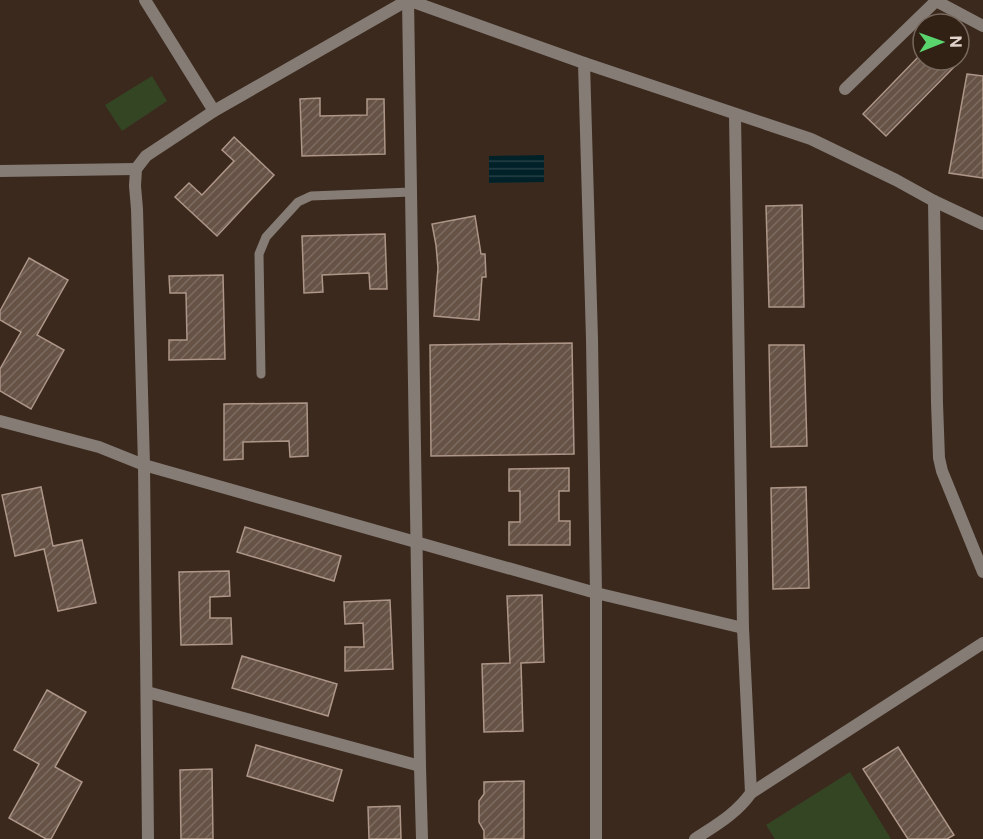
<svg xmlns="http://www.w3.org/2000/svg" width="983" height="839" viewBox="0 0 983 839" font-family="'Public Sans',sans-serif">
	<style>
		.garden { fill: #344524 }
		.water { fill: url(#water-rules) }
		.building { fill: url(#building-hatch); stroke: #ad9688; stroke-width: 1.5 }
		.lines { fill: none; stroke-linecap: round; stroke-linejoin: round }
		.lane { stroke: #857c75; stroke-width: 9 }
		.street { stroke: #857c75; stroke-width: 12 }
	</style>
	<defs>
		<pattern id="water-rules" width="6" height="5" patternUnits="userSpaceOnUse" patternTransform="scale(1.5)"><rect width="6" height="5" fill="#002128"/><path d="M0 2.5h6" fill="none" stroke="#254046"/></pattern>
		<pattern id="building-hatch" width="6" height="6" patternUnits="userSpaceOnUse" patternTransform="scale(1.5)"><rect width="6" height="6" fill="#675346"/><path d="M-1 1l2-2M0 6l6-6M5 7l2-2" fill="none" stroke="#7c6b60"/></pattern>
	</defs>
	<rect width="100%" height="100%" fill="#3b291d"/>
	<g class="garden">
		<path d="M152,76L167,101L122,131L105,105Z"/>
		<path d="M850,772L891,839H775L766,825Z"/>
	</g>
	<path class="water" d="M544,155V182L489,183V156Z"/>
	<g class="building">
		<path d="M923,52V60H949L955,66L886,136L863,114Z"/>
		<path d="M967,74L983,76V178L949,173Z"/>
		<path d="M320,98V116L367,115V99H384L385,154L302,156L300,99Z"/>
		<path d="M234,137L274,175L217,236L175,197L189,183L202,195L234,161L222,150Z"/>
		<path d="M802,205L804,307H769L766,206Z"/>
		<path d="M475,216L481,254H485L486,277H482L479,320L434,316L438,268L436,245L432,224Z"/>
		<path d="M385,234L387,289H370L369,273L322,275L323,292L304,293L302,236Z"/>
		<path d="M29,258L68,280L37,335L64,350L31,409L0,391V369L21,332L0,320V311Z"/>
		<path d="M223,275L225,359L169,360V340H187L186,293H170L169,276Z"/>
		<path d="M572,343L574,454L431,456L430,345Z"/>
		<path d="M769,345H804L807,446L771,447Z"/>
		<path d="M307,403L308,456L290,457L289,441L243,442V459L224,460V404Z"/>
		<path d="M569,468V491H559V521H570V545H509V522H520V491H509V469Z"/>
		<path d="M41,487L53,546L82,540L96,603L58,611L44,549L15,556L2,495Z"/>
		<path d="M806,487L809,588L773,589L771,488Z"/>
		<path d="M245,527L341,556L334,581L237,552Z"/>
		<path d="M229,571L230,596L210,597V618H231L232,644L181,645L179,572Z"/>
		<path d="M542,595L544,662L521,663L523,731L484,732L482,664L510,663L507,596Z"/>
		<path d="M390,600L393,669L345,671V647H364L363,623L345,624L344,602Z"/>
		<path d="M242,656L337,684L328,716L232,688Z"/>
		<path d="M47,690L86,712L55,767L82,782L51,839H46L9,818L39,764L14,750Z"/>
		<path d="M256,745L342,770L333,801L247,776Z"/>
		<path d="M898,747L954,835L947,839H908L863,769Z"/>
		<path d="M212,769L213,839H181L180,770Z"/>
		<path d="M524,781V839H484V831L479,822V801L484,794V782Z"/>
		<path d="M400,806L401,839H369L368,807Z"/>
	</g>
	<g class="lines">
		<path class="lane" d="M261,374L259,254L266,237L298,202L311,196L411,192"/>
		<g class="street">
			<path d="M145,0L214,111"/>
			<path d="M408,0L420,766L422,839"/>
			<path d="M584,63L592,339L596,593V839"/>
			<path d="M845,89L936,1L983,26"/>
			<path d="M735,115L743,628L751,793"/>
			<path d="M0,171L136,169"/>
			<path d="M934,201L937,403L939,458L942,471L983,572"/>
			<path d="M0,421L99,447L144,465L596,593L743,628"/>
			<path d="M147,692L420,766"/>
			<path d="M148,839L144,465L137,209L135,186L136,169L146,156L214,111L408,0L584,63L811,139L896,180L934,201L983,224"/>
			<path d="M695,839C716,825 736,814 751,793L983,643"/>
		</g>
	</g>
	<g transform="translate(941 42) rotate(89)"><circle r="28" fill="#312014" stroke="#77685e" stroke-width="1.5"/>
	<path d="M0-4.5L10 22L0 15L-10 22Z" fill="#5ad56e"/>
	<text y="-9" font-size="16" font-weight="bold" text-anchor="middle" fill="#e0d4cc">N</text>
	</g>
</svg>
